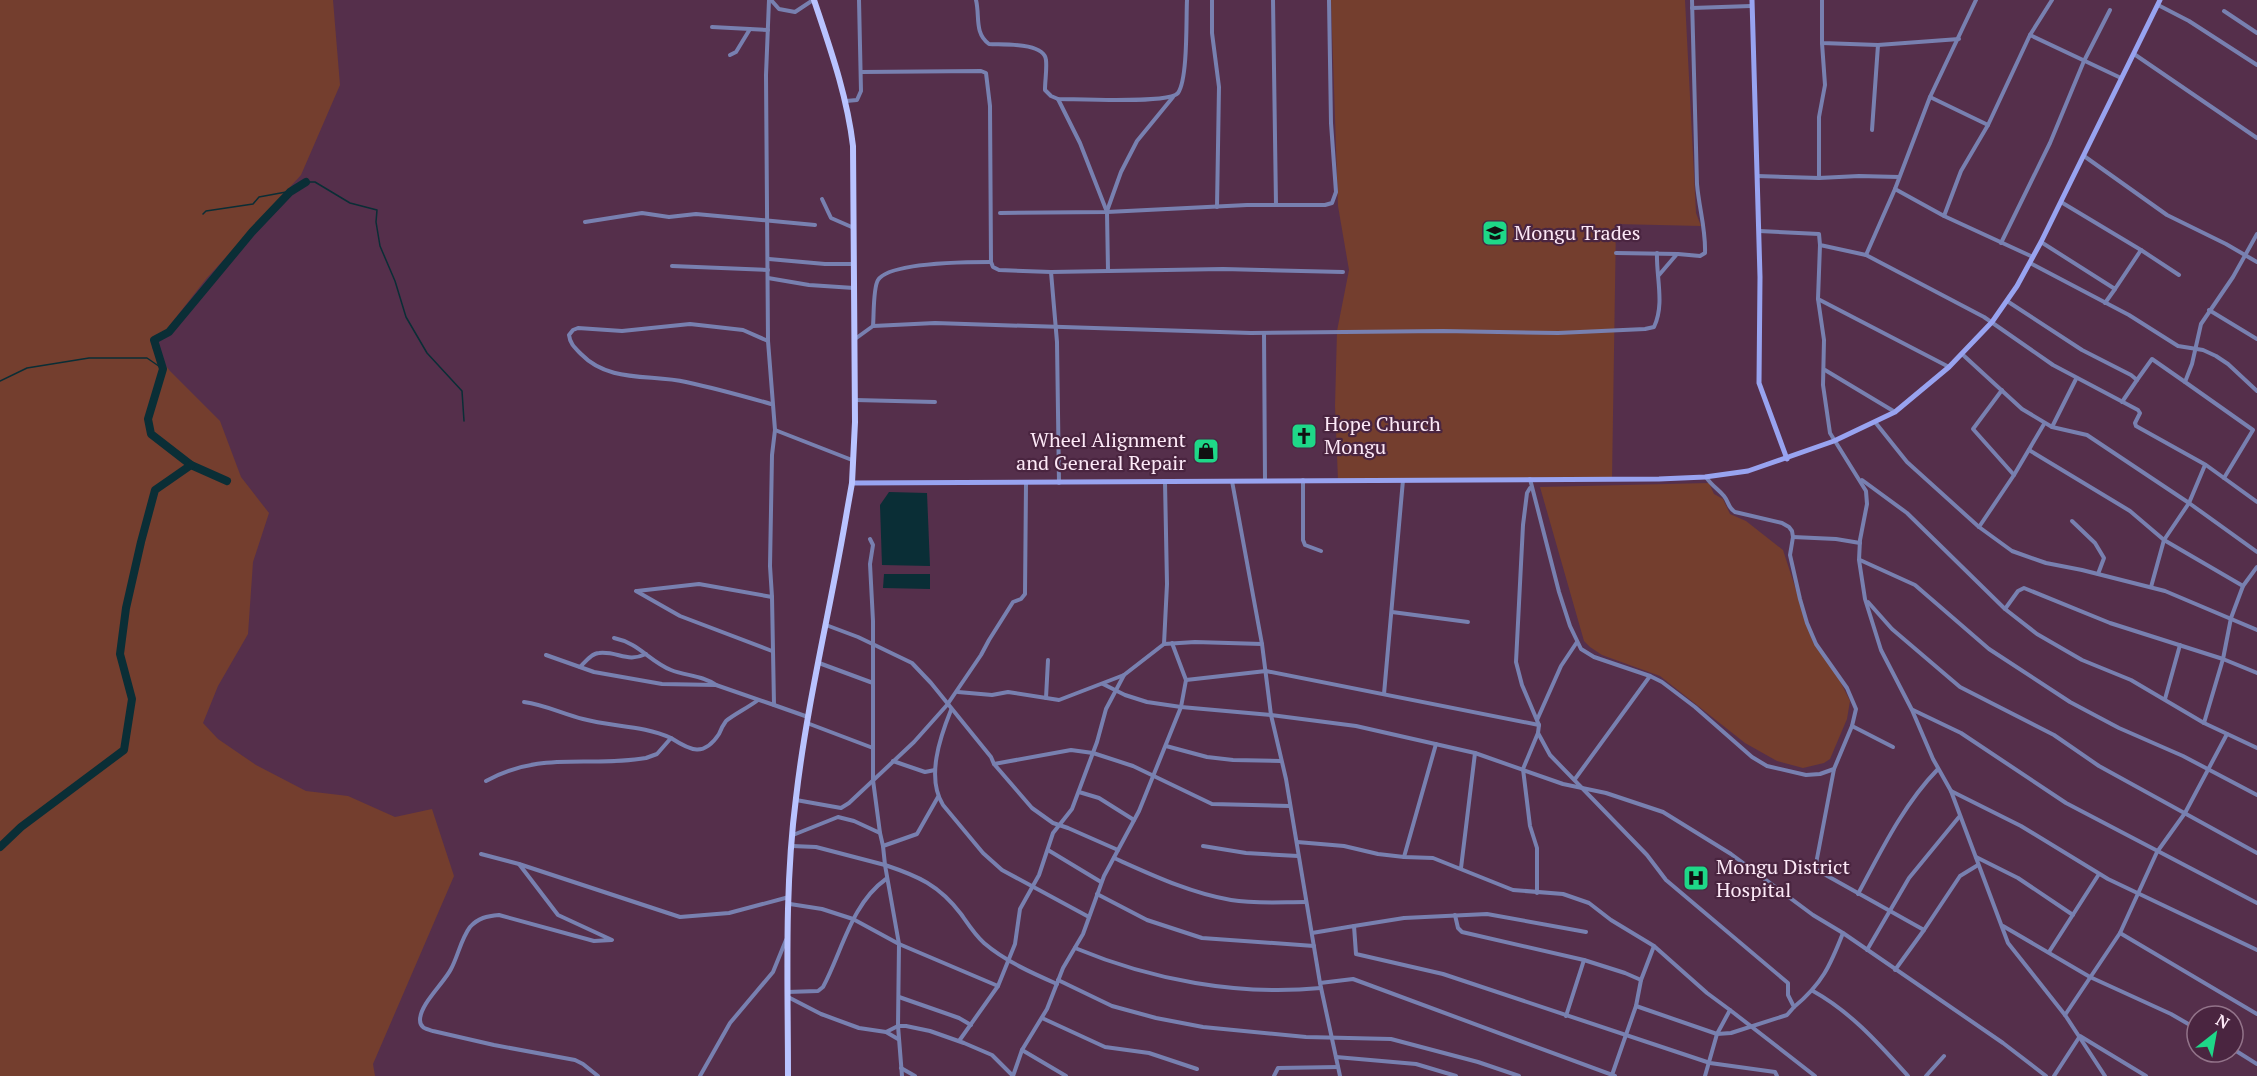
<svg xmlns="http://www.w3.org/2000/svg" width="2257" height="1076" viewBox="0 0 2257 1076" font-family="'PT Serif',serif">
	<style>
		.green { fill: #743e2e }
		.water { fill: #0a2e36 }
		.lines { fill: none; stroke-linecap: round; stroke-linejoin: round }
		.stream { stroke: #0a2e36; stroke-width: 1.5 }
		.river { stroke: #0a2e36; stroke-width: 8 }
		.minor { stroke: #7880b0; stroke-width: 4 }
		.secondary { stroke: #98a3f0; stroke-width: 5 }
		.primary { stroke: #b9c3ff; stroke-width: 6 }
		.labels { text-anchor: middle; stroke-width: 4.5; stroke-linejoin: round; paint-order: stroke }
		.poi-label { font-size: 20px; fill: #fde9f7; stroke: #4a2540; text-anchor: start }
	</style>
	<rect width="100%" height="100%" fill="#552f4b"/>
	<g class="green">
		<path d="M0,0H333L340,85L301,175L206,279L152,348L170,371L220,421L241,477L269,513L253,562L248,634L218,686L203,723L218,739L256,765L306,791L348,796L395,817L432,809L454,876L373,1064L375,1076H0Z"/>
		<path d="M1331,0H1685L1696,213L1701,226L1616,224L1612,479L1338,480L1335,406L1337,331L1349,270L1338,206Z"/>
		<path d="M1709,483L1714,494L1723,499L1730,514L1746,521L1783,550L1813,642L1837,675L1850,701L1847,719L1830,759L1824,763L1803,768L1777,761L1745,743L1660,676L1602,655L1590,647L1584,641L1540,487Z"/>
	</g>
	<g class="water">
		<path d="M889,492L927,493L930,566L882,565L880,505Z"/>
		<path d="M884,574H930V589L883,588Z"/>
	</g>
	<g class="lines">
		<g class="stream">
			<path d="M203,214L206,211L253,204L259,197L286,192L294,186L306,182H315L350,203L377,210L376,222L380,246L395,281L406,317L427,353L462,391L464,421"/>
			<path d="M0,381L27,368L89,358H147L163,369"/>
		</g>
		<g class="river">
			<path d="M227,481L191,465L151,434L148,419L163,369L154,340L169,332L252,232L290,192L306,182"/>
			<path d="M0,847L21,827L124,750L132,699L120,654L126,608L141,542L155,490L191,465"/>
		</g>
		<g class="minor">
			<path d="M769,0L766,75L768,341L775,430L772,455L770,566L772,597L774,705L808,717"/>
			<path d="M771,0L779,9L795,12L813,0"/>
			<path d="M976,0C980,16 974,33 989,44C1003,45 1044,42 1046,60C1047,70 1045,80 1045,90L1051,96L1058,99C1076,99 1170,104 1178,93C1188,79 1186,19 1187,0"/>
			<path d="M1212,0V33L1219,87L1217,207"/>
			<path d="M1273,0L1276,205"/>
			<path d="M1822,0V43L1878,45L1959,39"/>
			<path d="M2158,5L2189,21L2257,65"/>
			<path d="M1692,8L1751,6"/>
			<path d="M2224,11L2257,33"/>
			<path d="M712,27L768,30"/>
			<path d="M2030,35L2121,78"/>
			<path d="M2134,54L2257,138"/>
			<path d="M730,55L736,52L750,29"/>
			<path d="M861,72L981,71L986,73L990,106L991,262L993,267L999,270L1051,272L1223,269L1343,272"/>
			<path d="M1930,97L1988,125L2030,35L2052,0"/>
			<path d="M1058,99L1080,143L1107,212L1108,270"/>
			<path d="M846,101L857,100L861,91L859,0"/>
			<path d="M1872,130L1878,45"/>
			<path d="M2084,156L2167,215L2226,244L2257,262"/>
			<path d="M1757,176L1819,178L1859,176L1899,177"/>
			<path d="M1819,178V117L1825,85L1822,43"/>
			<path d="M1895,189L1944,216L2033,257"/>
			<path d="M822,199L831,218L854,228"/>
			<path d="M1107,211L1121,172L1137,141L1173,97"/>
			<path d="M1000,213L1107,212L1247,205H1325L1332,203L1336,192L1331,123L1329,0"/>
			<path d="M1944,216L1961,171L1988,125"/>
			<path d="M585,222L642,213L669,217L696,214L815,225"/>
			<path d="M1759,231L1819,234L1820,245L1866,255L1984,317L2053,365L2138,410L2140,413L2135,423L2136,426L2206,465L2257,502"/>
			<path d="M2041,242L2115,289L2141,250L2061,202"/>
			<path d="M2001,243L2050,143L2084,61L2110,10"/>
			<path d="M1820,245L1818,299L1949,367"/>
			<path d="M2141,250L2179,275"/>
			<path d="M1616,253L1678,254L1700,256L1705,253C1706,230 1699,208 1697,184L1692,0"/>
			<path d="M1866,255L1895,189L1930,97L1976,0"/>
			<path d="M769,259L825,264H854"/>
			<path d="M2030,263L2129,315L2178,346L2203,350L2216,356L2228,364L2257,391"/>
			<path d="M672,266L768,270"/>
			<path d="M1051,272L1057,342L1059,483"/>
			<path d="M1659,275L1677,254"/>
			<path d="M768,278L809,285L854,288"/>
			<path d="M1818,299L1824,340L1823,385L1830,433L1866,491L1867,504L1860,540L1859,560L1865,599L1881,650L1912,710L1933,759L1951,791L2008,943L2065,1015L2105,1076"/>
			<path d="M2007,301L2082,350L2131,375L2137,380L2152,359L2185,382"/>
			<path d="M2105,303L2115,289"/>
			<path d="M2209,310L2257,339"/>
			<path d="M873,326C874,315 873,288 878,280C890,262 969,262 991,262"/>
			<path d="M1264,333L1265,480"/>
			<path d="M855,339L873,326L935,323L1251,333L1443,331L1558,333L1645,329L1654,327C1665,304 1656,277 1657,253"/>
			<path d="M768,341L743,330L690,324L622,331L578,328L573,330L569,335C570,344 575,348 581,354C609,383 650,374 686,382C714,388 743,396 771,404"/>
			<path d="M1962,354L2022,409L2052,427L2076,379"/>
			<path d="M1825,370L1895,412"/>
			<path d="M2002,390L1973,429L2014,475"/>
			<path d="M855,400L935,402"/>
			<path d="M2122,402L2137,380"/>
			<path d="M1875,422L1907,462L1979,527L2012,551L2046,563L2082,570L2165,591L2257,630"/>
			<path d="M2052,427L2087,435L2189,503L2257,552"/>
			<path d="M775,430L852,460"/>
			<path d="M2029,450L2130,511L2164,540L2243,586"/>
			<path d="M2224,478L2253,430L2185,382L2192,364L2201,324L2233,277L2257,234"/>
			<path d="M1530,479L1559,592L1570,626L1581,649L1594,657L1650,676L1662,682L1695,707L1752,757L1767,766L1806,775L1820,774L1834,769L1852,726L1856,709L1847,688L1816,644L1807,623L1800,599L1790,555L1793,537L1792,531L1789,527L1782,523L1735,512C1728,508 1729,502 1724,496C1718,489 1711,485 1706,477"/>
			<path d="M1303,480V540L1305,545L1321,551"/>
			<path d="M1862,480L1907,513L2005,609L2037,634L2082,660L2131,680L2204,723L2223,659L2231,618L2243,586L2257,567"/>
			<path d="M1232,481L1262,644L1271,715L1286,779L1320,983L1340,1076"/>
			<path d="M1530,488L1527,493L1523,525L1516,662L1522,685L1539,725L1538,733L1550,755L1647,855L1666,880L1788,983V995L1794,1007L1787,1015L1731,1033L1717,1034L1636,1006"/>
			<path d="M2072,521L2095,543L2104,558L2098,574"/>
			<path d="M1979,527L2014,475L2044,424"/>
			<path d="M1793,537L1836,539L1860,543"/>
			<path d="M1860,560L1915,585L1989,649L2070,702L2119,728L2183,756L2257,795"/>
			<path d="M2151,587L2164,540L2189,503L2205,465"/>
			<path d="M636,591L680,616L772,651"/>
			<path d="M637,591L699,584L772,597"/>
			<path d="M1868,602L1892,629L1960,687L2054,735L2099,766L2257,853"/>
			<path d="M2005,609L2018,591L2024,588L2110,623L2223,659L2257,673"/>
			<path d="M1392,612L1468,622"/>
			<path d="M826,625L858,637L912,663L931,683L991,757L994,764L1032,808L1053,823L1068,828L1118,850"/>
			<path d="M614,638C639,643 649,661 671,670C686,676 702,675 716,685"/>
			<path d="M1164,644L1167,584L1165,482"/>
			<path d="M546,655L594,672L662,684L716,685L774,705"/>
			<path d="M819,663L873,683"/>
			<path d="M580,667C585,662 592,653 599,653C618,651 627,663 646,654"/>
			<path d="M1186,680L1266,671L1539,725"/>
			<path d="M1103,684L1125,695L1147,702L1181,707L1271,715L1356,726L1475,753L1563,784L1606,793L1663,812L1731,854L1813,915L1843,933L2003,1043L2046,1076"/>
			<path d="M958,692L992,695L1008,692L1059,700L1124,675L1164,644L1195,642L1262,644"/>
			<path d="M1384,694L1403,480"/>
			<path d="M1046,698L1048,660"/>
			<path d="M2165,699L2180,645"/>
			<path d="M524,702C546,705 563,714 583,719C612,727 643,725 671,738"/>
			<path d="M951,710C940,737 926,778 943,805L983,853L1002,870L1089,917"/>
			<path d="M1913,710L1961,733L2066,803L2257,903"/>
			<path d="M1537,720L1561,666L1577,642"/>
			<path d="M807,723L873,748"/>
			<path d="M2204,723L2257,748"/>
			<path d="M1852,726L1893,747"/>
			<path d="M1166,746L1207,757L1233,760L1281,761"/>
			<path d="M893,761L925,772L935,770"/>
			<path d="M994,764L1071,750L1093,753L1133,766L1212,804L1289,806"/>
			<path d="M1834,769L1815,869L1924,930L1960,876L1978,865"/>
			<path d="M1575,779L1650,676"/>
			<path d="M486,781C543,750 588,768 646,758L657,754L671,738C691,751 704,757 719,734C721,729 723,725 726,721C733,715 749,707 758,700"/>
			<path d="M1951,791L2021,826L2108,879L2257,950"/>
			<path d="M1079,792L1099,798L1134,820"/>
			<path d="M938,797L917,834L883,846L885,865C918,876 939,885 961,914C968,924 975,935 984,943C1005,961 1032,973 1057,984"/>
			<path d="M796,800L841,808L849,803L914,742L947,705L981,655L989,640L1013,602L1021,599L1025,594L1026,484"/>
			<path d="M880,833L883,846"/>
			<path d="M793,835L838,817L854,821L880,833L873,780V621L870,564L873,545L870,539"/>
			<path d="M1297,842L1344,846L1378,854L1404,857L1433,858L1513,890L1563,894L1589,903L1611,920L1654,946L1707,993L1730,1010L1717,1034L1705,1076"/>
			<path d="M792,846L816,847L885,865L899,944L898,1026L902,1076"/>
			<path d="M1203,846L1246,853L1298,856"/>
			<path d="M1048,850L1101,882"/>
			<path d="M481,854L519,864L680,917L729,913L789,897"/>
			<path d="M1404,857L1436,744"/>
			<path d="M1976,857L2018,878L2073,915"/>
			<path d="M1114,858C1152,875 1190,893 1231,900C1255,904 1281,902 1306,902"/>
			<path d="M519,864L558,915L612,940L594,941L499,915C487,916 478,918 470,927C461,939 458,956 451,969C444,983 420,1004 420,1020C420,1028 426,1029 433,1031L494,1045L575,1060L583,1064L598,1076"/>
			<path d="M1461,868L1475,753"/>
			<path d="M1537,893V848L1530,826L1523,769L1538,733"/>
			<path d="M1097,894L1147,920L1202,938L1314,946"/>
			<path d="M1858,894C1881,851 1903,805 1938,769"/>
			<path d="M790,904L822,909L853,919L899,944L998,986"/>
			<path d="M1455,915L1458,928L1462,932L1584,960L1625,973L1641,980L1654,946"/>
			<path d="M1354,926L1404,918L1487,914L1586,932"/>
			<path d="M2003,926L2090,977L2171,1014L2197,1029"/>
			<path d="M1312,933L1354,926L1356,954L1443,974L1710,1063L1775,1072L1777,1076"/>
			<path d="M2120,933L2257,1014"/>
			<path d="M1075,948C1152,980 1237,996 1321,988"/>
			<path d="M1867,950L1909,878L1959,817"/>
			<path d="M2049,952L2099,874"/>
			<path d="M1895,970L1924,930"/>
			<path d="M1058,980L1112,1006L1156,1018L1203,1027L1306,1037L1391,1039L1478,1062L1519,1076"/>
			<path d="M1320,983L1353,979L1615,1076"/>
			<path d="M1813,991C1851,1012 1879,1044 1908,1076"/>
			<path d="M787,992L818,991L823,987C842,952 851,904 886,879"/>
			<path d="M788,997L821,1014L859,1028L886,1032L898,1026H906L930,1031L964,1043L992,1055L1013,1076"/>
			<path d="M899,997L959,1018L971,1025"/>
			<path d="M1794,1007C1822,984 1830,966 1843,933"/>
			<path d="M1730,1010L1815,1076"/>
			<path d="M2065,1015L2120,933L2157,852L2185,813L2227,734"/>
			<path d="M1566,1016L1584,960"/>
			<path d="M1042,1018L1105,1047L1149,1053L1197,1069"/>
			<path d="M886,1032L898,1039"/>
			<path d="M959,1041L998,986L1015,944L1020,909L1039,875L1053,833L1072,809L1097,742L1106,709L1124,675"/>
			<path d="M2233,1049L2257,1064"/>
			<path d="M1022,1050L1066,1076"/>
			<path d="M1336,1057L1416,1064L1456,1076"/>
			<path d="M901,1068L915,1076"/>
			<path d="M1612,1075L1636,1006L1641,980"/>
			<path d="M700,1076L730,1023L773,972L786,940"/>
			<path d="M1013,1076L1022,1050L1047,1009L1063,968L1083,934L1104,876L1139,811L1181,707L1186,680L1172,643"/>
			<path d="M1274,1076L1278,1068L1338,1067"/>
			<path d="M1926,1076L1944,1056"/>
			<path d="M2054,1076L2080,1036L2146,1076"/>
		</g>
		<g class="secondary">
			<path d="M1752,0L1760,277L1759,383L1787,459"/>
			<path d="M852,483L1659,479L1705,477L1748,471L1834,441L1895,412L1949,367L1992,322L2017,286L2041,242L2160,0"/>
		</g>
		<path class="primary" d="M788,1076C788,984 784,890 796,798C807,702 831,607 847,511L852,483L855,422L853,146C847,95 830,48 814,0"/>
	</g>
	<defs>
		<g id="university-square" transform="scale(1.35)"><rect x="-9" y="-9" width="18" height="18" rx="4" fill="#1ed888" stroke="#4a2540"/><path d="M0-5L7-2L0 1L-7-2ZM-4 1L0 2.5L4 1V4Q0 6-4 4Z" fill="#111"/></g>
		<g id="church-square" transform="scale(1.35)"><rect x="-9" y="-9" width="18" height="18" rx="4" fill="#1ed888" stroke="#4a2540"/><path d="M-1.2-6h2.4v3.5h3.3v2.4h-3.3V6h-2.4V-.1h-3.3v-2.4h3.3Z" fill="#111"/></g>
		<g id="shop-square" transform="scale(1.35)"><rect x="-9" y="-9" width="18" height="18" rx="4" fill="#1ed888" stroke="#4a2540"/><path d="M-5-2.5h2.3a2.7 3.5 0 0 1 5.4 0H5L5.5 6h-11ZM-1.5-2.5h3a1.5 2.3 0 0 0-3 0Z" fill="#111"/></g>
		<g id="hospital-square" transform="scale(1.35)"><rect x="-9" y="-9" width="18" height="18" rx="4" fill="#1ed888" stroke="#4a2540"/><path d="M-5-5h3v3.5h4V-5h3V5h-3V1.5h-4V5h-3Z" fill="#111"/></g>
	</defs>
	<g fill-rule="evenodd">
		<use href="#university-square" x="1495" y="233"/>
		<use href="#church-square" x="1304" y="436"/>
		<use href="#shop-square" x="1206" y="451"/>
		<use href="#hospital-square" x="1696" y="878"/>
	</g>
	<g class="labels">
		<g class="poi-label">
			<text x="1514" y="240">Mongu Trades</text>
			<text x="1324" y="431">Hope Church<tspan x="1324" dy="23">Mongu</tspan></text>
			<text x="1186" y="447" text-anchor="end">Wheel Alignment<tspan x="1186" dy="23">and General Repair</tspan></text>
			<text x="1716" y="874">Mongu District<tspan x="1716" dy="23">Hospital</tspan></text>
		</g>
	</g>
	<g transform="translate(2215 1034) rotate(31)"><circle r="28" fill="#4a2540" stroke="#927389" stroke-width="1.5"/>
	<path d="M0-4.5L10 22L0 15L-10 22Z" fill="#1ed888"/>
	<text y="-9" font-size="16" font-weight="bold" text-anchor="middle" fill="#fde9f7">N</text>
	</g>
</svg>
